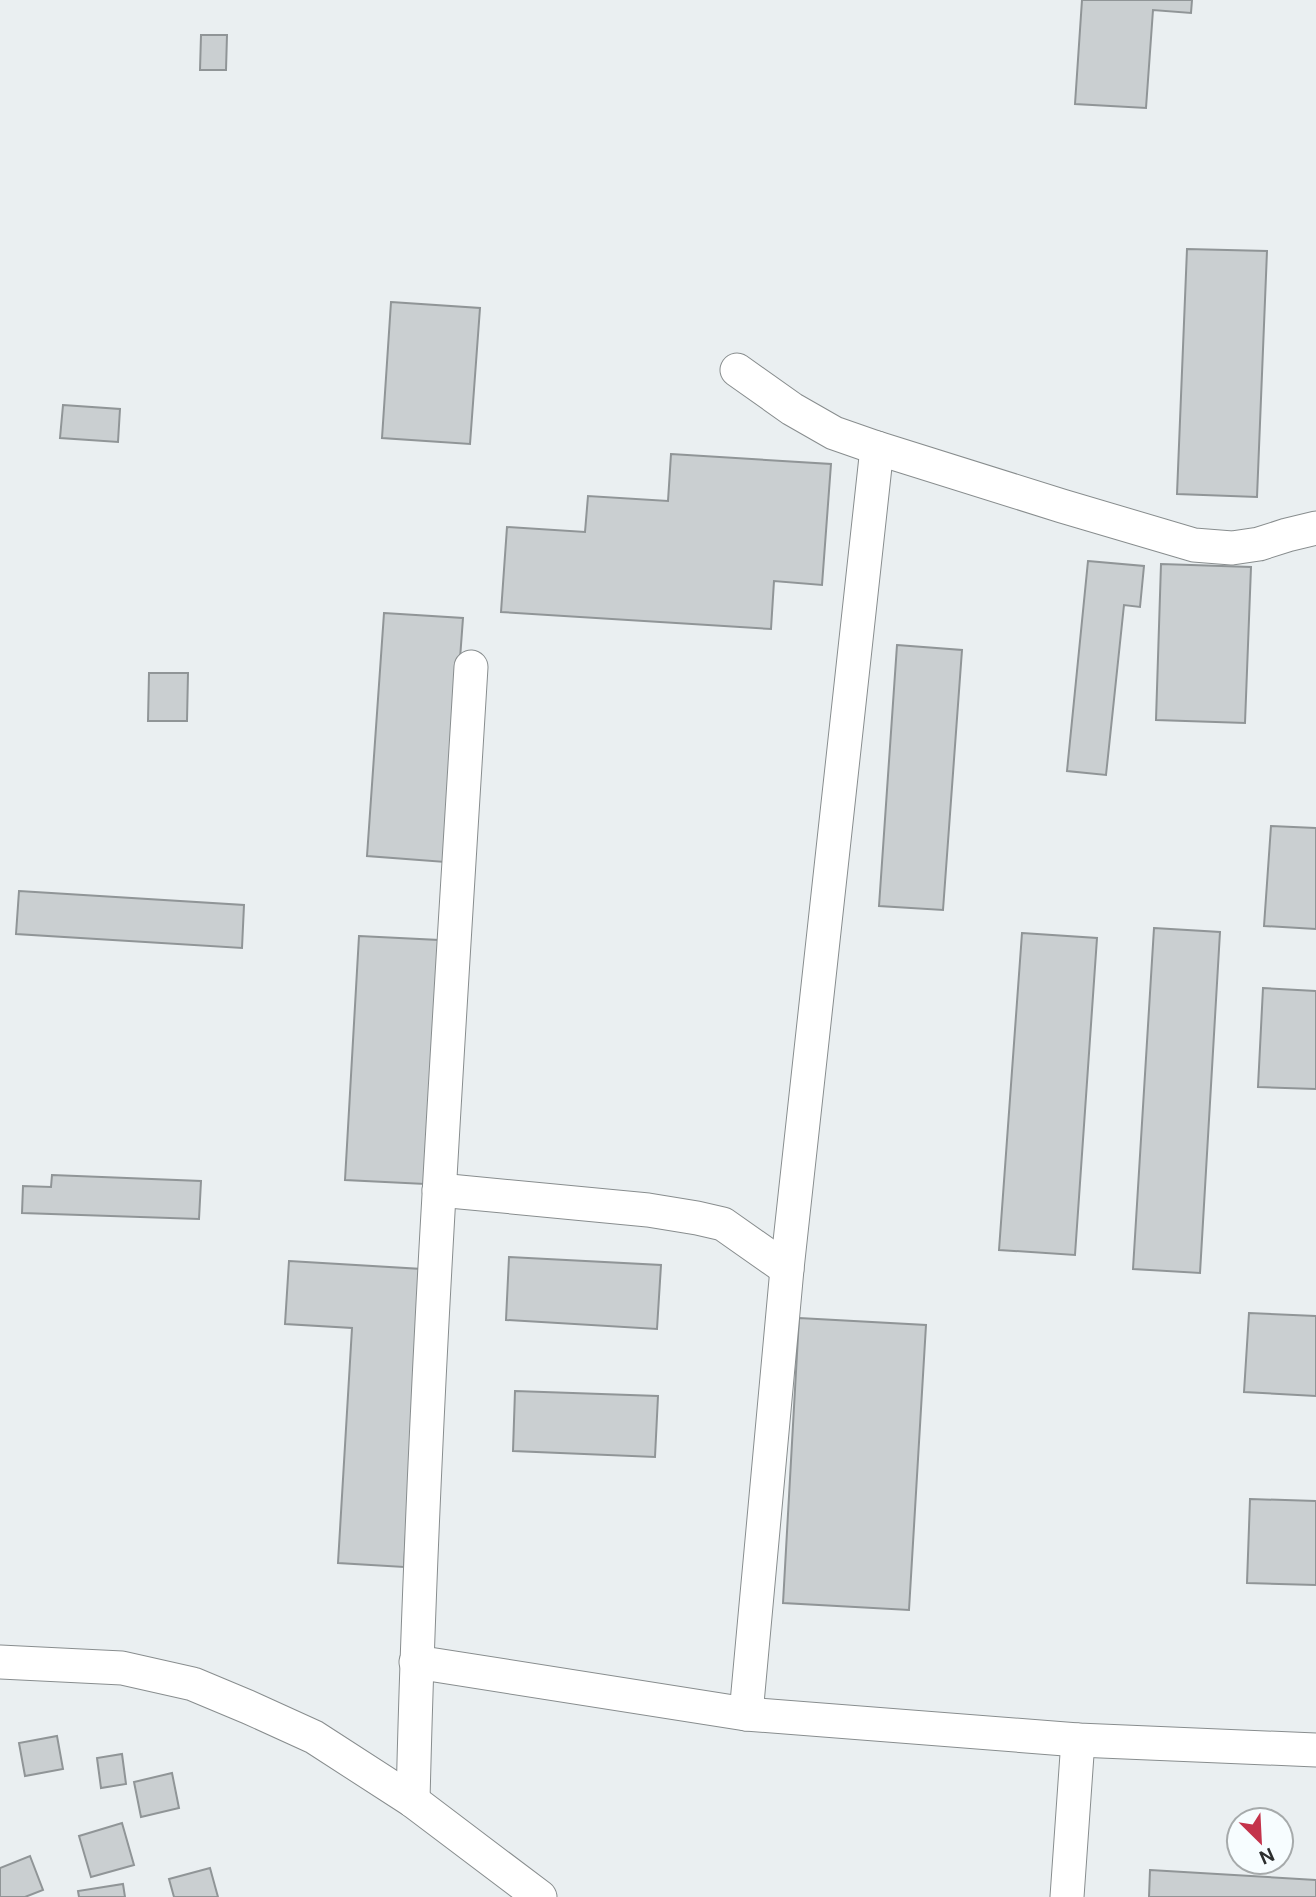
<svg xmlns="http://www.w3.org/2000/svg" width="1316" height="1897" viewBox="0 0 1316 1897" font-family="'DM Sans',sans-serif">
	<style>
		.building { fill: #cacfd1; stroke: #909597; stroke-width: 2 }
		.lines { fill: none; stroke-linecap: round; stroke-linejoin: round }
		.street-casing { stroke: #888d8e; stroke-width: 35 }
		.street { stroke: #fff; stroke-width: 33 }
	</style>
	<rect width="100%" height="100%" fill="#eaeff1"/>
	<g class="building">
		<path d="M1082,0H1192L1191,13L1153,10L1146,108L1075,104Z"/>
		<path d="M201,35H227L226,70H200Z"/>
		<path d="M1187,249L1267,251L1257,497L1177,494Z"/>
		<path d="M391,302L480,308L470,444L382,438Z"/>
		<path d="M63,405L120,409L118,442L60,438Z"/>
		<path d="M671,454L831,464L822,585L774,581L771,629L501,612L507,527L585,532L588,496L668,501Z"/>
		<path d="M1088,561L1144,566L1140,607L1124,605L1106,775L1067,771Z"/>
		<path d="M1161,564L1251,567L1245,723L1156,720Z"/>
		<path d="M384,613L463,618L445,862L367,856Z"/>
		<path d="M897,645L962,650L943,910L879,906Z"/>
		<path d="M149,673H188L187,721H148Z"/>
		<path d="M1271,826L1316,828V929L1264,926Z"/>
		<path d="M19,891L244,905L242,948L16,934Z"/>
		<path d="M1154,928L1220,932L1200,1273L1133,1269Z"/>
		<path d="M1022,933L1097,938L1075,1255L999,1250Z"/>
		<path d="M359,936L439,940L425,1184L345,1180Z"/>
		<path d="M1263,988L1316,991V1089L1258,1087Z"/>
		<path d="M52,1175L201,1181L199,1219L22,1213L23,1186L51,1187Z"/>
		<path d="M509,1257L661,1265L657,1329L506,1320Z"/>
		<path d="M289,1261L422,1269L404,1567L338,1563L352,1328L285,1324Z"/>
		<path d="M1249,1313L1316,1316V1396L1244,1392Z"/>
		<path d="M799,1318L926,1325L909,1610L783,1603Z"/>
		<path d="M515,1391L658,1396L655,1457L513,1451Z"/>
		<path d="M1250,1499L1316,1501V1585L1247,1583Z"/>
		<path d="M57,1736L63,1769L25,1776L19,1743Z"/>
		<path d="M122,1754L126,1784L101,1788L97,1758Z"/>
		<path d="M172,1773L179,1808L141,1817L134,1782Z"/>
		<path d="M122,1823L134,1865L91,1877L79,1836Z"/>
		<path d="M30,1856L43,1890L25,1897H0V1868Z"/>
		<path d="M210,1868L218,1897H174L169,1879Z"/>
		<path d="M1150,1870L1316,1880V1897H1149Z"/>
		<path d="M123,1884L125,1897H79L78,1891Z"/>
	</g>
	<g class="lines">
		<g class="street-casing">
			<g id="street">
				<path d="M737,370L792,409L834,433L877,448L1062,506L1194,545L1232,548L1259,544L1287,535L1316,528"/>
				<path d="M439,1190L648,1210L697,1218L723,1224L787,1269"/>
				<path d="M0,1662L122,1668L193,1684L248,1707L314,1737L413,1801L540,1897"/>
				<path d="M416,1662L746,1714L1078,1740L1316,1750"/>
				<path d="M746,1714L787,1269L877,448"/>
				<path d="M413,1801C422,1423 448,1045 471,667"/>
				<path d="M1067,1897L1078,1740"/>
			</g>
		</g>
		<use href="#street" class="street"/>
	</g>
	<g transform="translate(1260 1841) rotate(156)"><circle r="33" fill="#f7fdff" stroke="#a6aaab" stroke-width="2"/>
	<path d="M0-5L12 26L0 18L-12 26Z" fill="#c4334b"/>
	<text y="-10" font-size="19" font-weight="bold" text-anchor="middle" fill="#2c2e2e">N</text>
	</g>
</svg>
